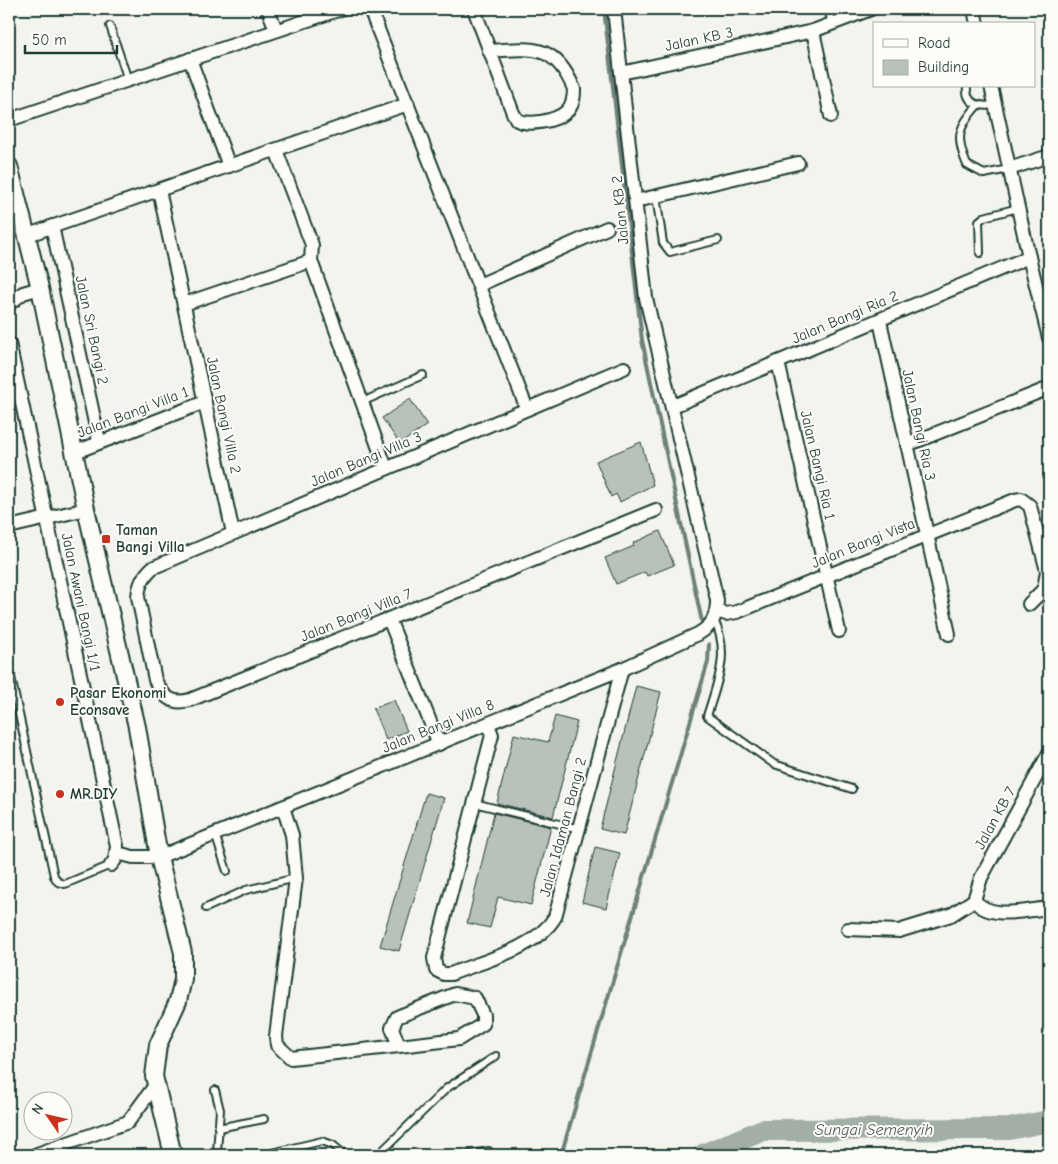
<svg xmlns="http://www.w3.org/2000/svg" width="1058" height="1164" viewBox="0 0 1058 1164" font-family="'Comic Neue',sans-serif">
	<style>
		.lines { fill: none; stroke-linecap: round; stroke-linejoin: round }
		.stream { stroke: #6e8179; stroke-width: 4 }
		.river { stroke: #a3aea7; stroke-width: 22 }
		.building { fill: #b9c1bb; stroke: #1f3d34 }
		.service-casing { stroke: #1f3d34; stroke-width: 10 }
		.minor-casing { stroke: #1f3d34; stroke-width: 16 }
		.tertiary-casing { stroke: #1f3d34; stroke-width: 20 }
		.service { stroke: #fdfcf7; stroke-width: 6 }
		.minor { stroke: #fdfcf7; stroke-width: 12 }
		.tertiary { stroke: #fdfcf7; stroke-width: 16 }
		.poi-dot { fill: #c8321e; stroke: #fdfcf7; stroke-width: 2 }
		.labels { text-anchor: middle; stroke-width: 4; stroke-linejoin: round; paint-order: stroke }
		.street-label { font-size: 15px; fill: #1f3d34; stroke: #fdfcf7 }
		.poi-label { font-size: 15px; font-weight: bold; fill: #1f3d34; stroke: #fdfcf7; text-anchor: start }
		.water-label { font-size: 16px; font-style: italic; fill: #475f56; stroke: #fdfcf7 }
	</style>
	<rect width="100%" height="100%" fill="#f4f4ef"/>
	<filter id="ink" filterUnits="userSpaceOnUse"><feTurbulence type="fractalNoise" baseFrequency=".02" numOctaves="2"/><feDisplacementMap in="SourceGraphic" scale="10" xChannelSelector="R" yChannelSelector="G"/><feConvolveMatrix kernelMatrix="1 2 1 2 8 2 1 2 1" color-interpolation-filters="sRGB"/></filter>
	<g filter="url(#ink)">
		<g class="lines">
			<g class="stream">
				<path d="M604,9L642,340L702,622"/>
				<path d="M561,1155L708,662L709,644"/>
			</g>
			<path class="river" d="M703,1155L763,1130L1009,1129L1049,1121"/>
		</g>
		<g class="building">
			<path d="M410,399L427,425L400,444L382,418Z"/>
			<path d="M641,442L653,485L620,502L616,494L611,497L596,461Z"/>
			<path d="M660,531L674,565L647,576L645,572L616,584L605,558L634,546L633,543Z"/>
			<path d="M636,686L661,692L624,835L600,829Z"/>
			<path d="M394,700L407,731L386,740L373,709Z"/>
			<path d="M555,716L577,722L553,817L497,803L514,734L548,742Z"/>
			<path d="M426,793L444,798L399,951L380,946Z"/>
			<path d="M494,813L551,827L531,905L498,897L490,928L467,923Z"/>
			<path d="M595,847L620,853L606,908L582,902Z"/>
		</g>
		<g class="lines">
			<g class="service-casing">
				<g id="service">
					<path d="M828,9L832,24"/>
					<path d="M110,26L128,80"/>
					<path d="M967,86C965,105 981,107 995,105"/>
					<path d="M978,105C958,127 955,137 967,165L984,174L1009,169"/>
					<path d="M656,196L663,243L670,252L718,240"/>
					<path d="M980,253L979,221L984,217L1018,208"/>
					<path d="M362,402L423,375"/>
					<path d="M714,620C731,653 717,683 707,716L774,764L852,789"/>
					<path d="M9,668L54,876L58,882L65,884L111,865"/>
					<path d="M9,735V746"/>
					<path d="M474,803L580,829"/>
					<path d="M215,834L227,871"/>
					<path d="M206,908L246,890L296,878"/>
					<path d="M218,1128L264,1119"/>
					<path d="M214,1155L217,1152L220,1110L215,1090"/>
					<path d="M263,1155L322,1141L333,1145L345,1155"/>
					<path d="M378,1155L447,1088L496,1056"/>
					<path d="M466,1155L489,1151"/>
				</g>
			</g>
			<g class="minor-casing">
				<g id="minor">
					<path d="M268,9L276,30"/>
					<path d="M370,9L527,409"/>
					<path d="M474,9L513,113L517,120C529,126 556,121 566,112C573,106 574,98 574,89C555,43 533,48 489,51"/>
					<path d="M974,9L977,24"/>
					<path d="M813,31L871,9"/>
					<path d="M190,59L229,166"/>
					<path d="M621,73L813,31L831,116"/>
					<path d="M991,86L1029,257L1049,338"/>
					<path d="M9,120L341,9"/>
					<path d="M276,150L312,245L311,261L386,468"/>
					<path d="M1009,169L1049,156"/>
					<path d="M159,190L233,533"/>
					<path d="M636,201L798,163"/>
					<path d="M52,226L99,441"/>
					<path d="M28,235L408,104"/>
					<path d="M479,285L607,228"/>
					<path d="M9,304L23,293L40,288"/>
					<path d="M184,304L311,261"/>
					<path d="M880,321L949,634"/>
					<path d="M9,343L117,846L115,860L111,865"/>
					<path d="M778,362L839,631"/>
					<path d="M624,368L152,568C143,577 139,584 138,597L155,680C163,697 172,705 190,700L656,510"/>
					<path d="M673,406L1029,257"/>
					<path d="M907,445L1049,388"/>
					<path d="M73,453L205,402"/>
					<path d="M9,527L86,509"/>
					<path d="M717,611L726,614L737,612L1015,500L1021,499L1030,506L1047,571L1044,589L1029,604"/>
					<path d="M389,619L439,744"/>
					<path d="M488,724L492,735L434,958L436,970L444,974H451C485,960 536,949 555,917L622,669"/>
					<path d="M283,807L292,835L296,878L276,1036L277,1045L291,1058L399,1046"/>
					<path d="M117,853L133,857H159L622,669L698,634C712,626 717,617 717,600L646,298L614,9"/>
					<path d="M974,900L981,878L1049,753"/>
					<path d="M974,900C990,921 1026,910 1049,908"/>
					<path d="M848,929L899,931L951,915L974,900"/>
					<path d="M455,994L475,998L483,1015V1024L459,1039L399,1046L392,1028L397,1017Z"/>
					<path d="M37,1154L128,1122L156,1084"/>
				</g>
			</g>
			<g class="tertiary-casing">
				<path id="tertiary" d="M9,166L40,288L86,509L137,727L159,857L183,953V979L178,1001L158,1045L154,1076L173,1155"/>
			</g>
			<use href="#service" class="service"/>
			<use href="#minor" class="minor"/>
			<use href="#tertiary" class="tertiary"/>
		</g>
	</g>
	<g class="poi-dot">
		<rect x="101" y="534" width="10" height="10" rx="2.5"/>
		<circle cx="60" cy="702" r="5"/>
		<circle cx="60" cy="794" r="5"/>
	</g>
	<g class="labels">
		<g class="street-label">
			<text transform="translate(699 39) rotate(-12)" y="5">Jalan KB 3</text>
			<text transform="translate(620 210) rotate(-96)" y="5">Jalan KB 2</text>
			<text transform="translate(845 317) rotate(-23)" y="5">Jalan Bangi Ria 2</text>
			<text transform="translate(92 330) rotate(78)" y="5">Jalan Sri Bangi 2</text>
			<text transform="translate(133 412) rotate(-21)" y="5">Jalan Bangi Villa 1</text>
			<text transform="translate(224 415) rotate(78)" y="5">Jalan Bangi Villa 2</text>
			<text transform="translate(919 425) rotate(78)" y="5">Jalan Bangi Ria 3</text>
			<text transform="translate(366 459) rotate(-23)" y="5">Jalan Bangi Villa 3</text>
			<text transform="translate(818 465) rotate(77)" y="5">Jalan Bangi Ria 1</text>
			<text transform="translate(863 543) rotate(-22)" y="5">Jalan Bangi Vista</text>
			<text transform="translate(81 602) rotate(78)" y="5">Jalan Awani Bangi 1/1</text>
			<text transform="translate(356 615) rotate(-22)" y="5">Jalan Bangi Villa 7</text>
			<text transform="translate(438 726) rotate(-22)" y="5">Jalan Bangi Villa 8</text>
			<text transform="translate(995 818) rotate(-61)" y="5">Jalan KB 7</text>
			<text transform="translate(563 827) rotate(-75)" y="5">Jalan Idaman Bangi 2</text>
		</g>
		<g class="poi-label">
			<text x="116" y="535">Taman<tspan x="116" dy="17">Bangi Villa</tspan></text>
			<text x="70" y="698">Pasar Ekonomi<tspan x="70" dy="17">Econsave</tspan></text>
			<text x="70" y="799">MR.DIY</text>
		</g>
		<g class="water-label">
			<text x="874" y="1135">Sungai Semenyih</text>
		</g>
	</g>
	<rect width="1058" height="1164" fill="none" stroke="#fdfcf7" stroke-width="30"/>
	<rect x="15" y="15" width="1028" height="1134" fill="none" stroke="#1f3d34" stroke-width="2" filter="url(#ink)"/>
	<rect x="873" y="22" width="162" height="65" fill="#fdfcf7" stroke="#a4b0a9"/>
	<rect x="883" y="39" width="25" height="8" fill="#fdfcf7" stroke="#a4b0a9"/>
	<text x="918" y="48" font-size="15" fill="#1f3d34">Road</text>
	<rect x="883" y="60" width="25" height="15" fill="#b9c1bb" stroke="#a4b0a9"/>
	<text x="918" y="72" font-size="15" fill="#1f3d34">Building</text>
	<g transform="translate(48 1116) rotate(304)"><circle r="24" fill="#fdfcf7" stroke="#a4b0a9"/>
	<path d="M0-4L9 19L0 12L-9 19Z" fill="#c8321e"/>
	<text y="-8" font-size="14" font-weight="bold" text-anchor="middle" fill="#1f3d34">N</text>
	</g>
	<path d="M25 45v8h92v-8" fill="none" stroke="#1f3d34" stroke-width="2.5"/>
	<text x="32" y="45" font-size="15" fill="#1f3d34" stroke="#fdfcf7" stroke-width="4" paint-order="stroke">50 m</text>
</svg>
